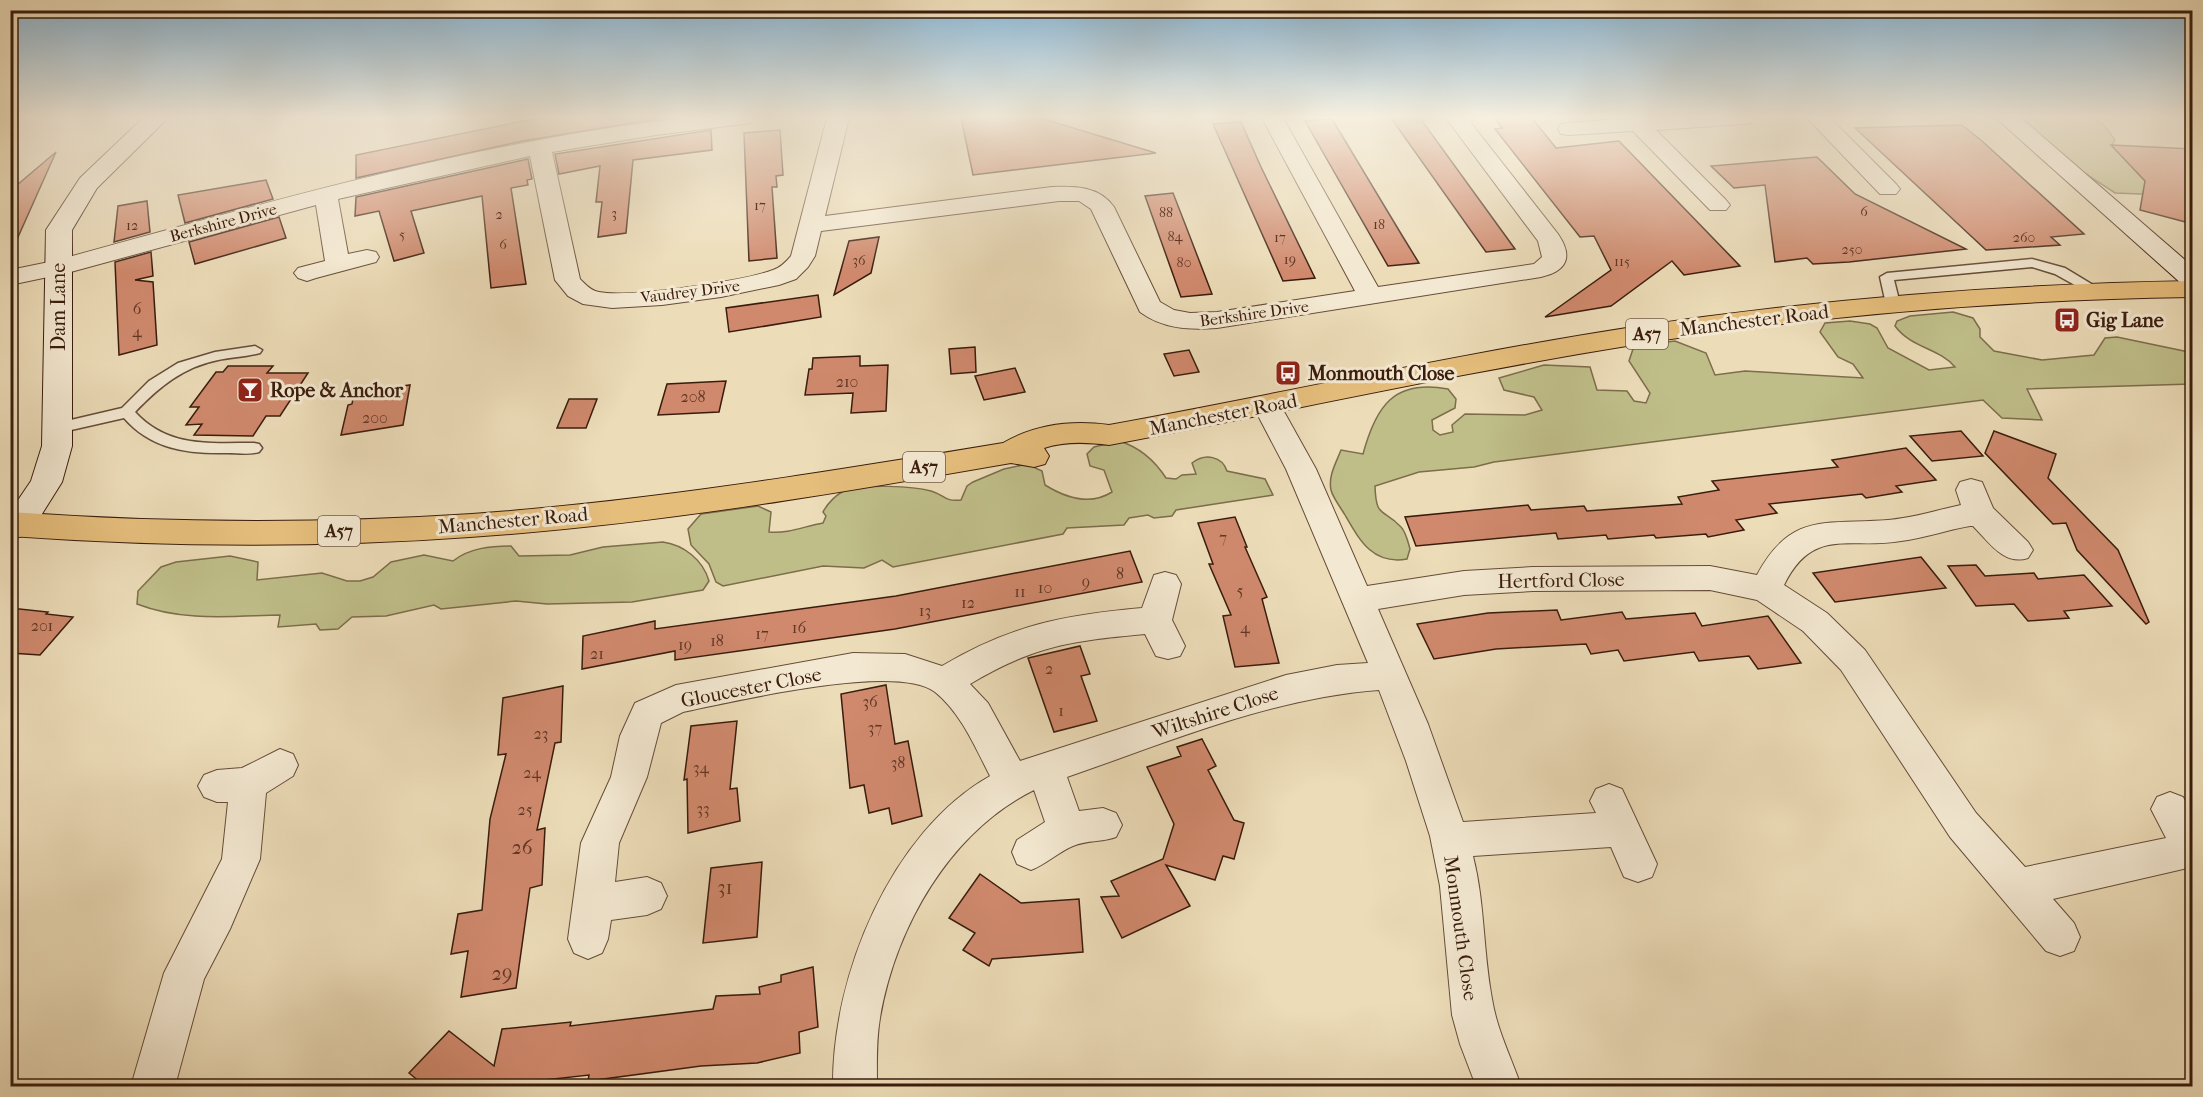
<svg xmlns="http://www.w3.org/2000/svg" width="2203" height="1097" viewBox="0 0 2203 1097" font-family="'IM FELL French Canon',serif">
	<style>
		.green { fill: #bfbe89; stroke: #7c6d4b; stroke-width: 1.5 }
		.building { fill: #d0896d; stroke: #3a1c0d; stroke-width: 1.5 }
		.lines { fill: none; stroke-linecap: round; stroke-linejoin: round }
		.lane-casing { stroke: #664c38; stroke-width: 3 }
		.street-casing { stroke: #664c38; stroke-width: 2 }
		.secondary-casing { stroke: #3a1c0d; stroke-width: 2 }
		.primary-casing { stroke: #3a1c0d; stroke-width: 2 }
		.lane { fill: #f3e8d1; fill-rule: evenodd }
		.street { fill: #f3e8d1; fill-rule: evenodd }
		.secondary { fill: #f3e8d1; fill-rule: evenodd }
		.primary { fill: #e6be7c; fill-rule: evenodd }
		.labels { text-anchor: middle; stroke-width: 6; stroke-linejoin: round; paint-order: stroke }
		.far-number-label { font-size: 14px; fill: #603725 }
		.far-street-label { font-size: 16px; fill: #3a1c0d; stroke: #f3e8d1 }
		.number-label { font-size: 16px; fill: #603725 }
		.shield { fill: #f3e8d1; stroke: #725948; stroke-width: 1.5 }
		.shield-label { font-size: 18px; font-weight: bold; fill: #3a1c0d }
		.street-label { font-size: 20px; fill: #3a1c0d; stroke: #f3e8d1 }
		.poi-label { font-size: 20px; font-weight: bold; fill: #3a1c0d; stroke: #f3e8d1; text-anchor: start }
		.near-number-label { font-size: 20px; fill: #603725 }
	</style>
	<rect width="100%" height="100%" fill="#ecdcb8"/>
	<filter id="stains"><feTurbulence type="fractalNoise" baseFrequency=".00333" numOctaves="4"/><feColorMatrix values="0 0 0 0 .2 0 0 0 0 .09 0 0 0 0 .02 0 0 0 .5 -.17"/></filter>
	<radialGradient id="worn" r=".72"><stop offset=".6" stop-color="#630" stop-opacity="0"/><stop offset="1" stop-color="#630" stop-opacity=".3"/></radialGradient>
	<g class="green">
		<path d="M2012,118H2092L2104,125L2115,140L2112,145L2135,170L2192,173V196L2115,193L2066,161Z"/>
		<path d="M1953,312L1973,318L1980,329V337L1994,351L2042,360L2094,355L2105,338L2117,337L2184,351L2192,355V384L2027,389L2042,420L2002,418L1983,400L1494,462L1474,467L1419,472L1375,486C1376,519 1383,508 1401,527C1406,532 1408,542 1410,549L1407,559C1373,565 1360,541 1345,515C1341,508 1333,498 1331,490C1328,476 1336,463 1341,450L1363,454C1376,406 1394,379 1448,389L1456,399L1455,408L1432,420L1433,430L1440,435L1453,432L1452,425L1465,414L1525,415L1542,410L1534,397L1504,390L1499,378L1544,365L1590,367L1597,390L1627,391L1634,401L1646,403L1650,393L1629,361L1634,346L1675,341L1706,353L1715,375L1745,371L1863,378L1853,364L1838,357L1820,332L1825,323L1850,321L1870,324L1877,328L1888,348L1929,370L1955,367C1939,348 1911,348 1895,326L1897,321L1910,316Z"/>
		<path d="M1119,441C1139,447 1155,461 1166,478L1176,479L1182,475L1196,474L1192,463C1205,453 1222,456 1227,471L1265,479L1273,495L1176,510L1172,516L1154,518L1148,515L1129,518L1124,525L1067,528L1063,534L893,567L882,560L864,568L823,566L723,586L716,582L709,564L691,545L688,529L701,514L758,506L771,512L769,532C788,534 805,526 823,523L826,516L823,512C827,504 837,493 847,490C865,484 912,486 931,491C945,495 944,502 961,500L967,486L973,482L1004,469L1027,464L1042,471L1045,485C1066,498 1090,506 1112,492L1104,470L1090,466L1087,454L1094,447Z"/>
		<path d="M663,542C684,545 703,560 709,581L703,590L632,602L547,604L516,601L441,609L434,605L386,616L352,617L338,629L320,630L316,624L278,627L280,615C232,616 183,622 137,604L138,591L161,567L176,562L230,556L258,562L257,580L322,573L347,581H360L373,577L391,562L424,555L453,561C469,548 491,546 511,546L519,556L570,555L603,547Z"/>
	</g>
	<g class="building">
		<path d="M538,118H663L523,141L356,178V155Z"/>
		<path d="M961,118H1040L1156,153L973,175Z"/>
		<path d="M1391,118H1420L1515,249L1486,252Z"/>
		<path d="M1495,118H1532L1556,148L1619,141L1740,266L1684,275L1672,261L1611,306L1545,317L1611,270L1594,236L1580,237L1495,129L1502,128Z"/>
		<path d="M1332,119L1403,237L1419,263L1388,266L1305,121Z"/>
		<path d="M1241,122L1261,167L1315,278L1283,281L1213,124Z"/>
		<path d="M1962,125L1982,141L2084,234L2051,237L2060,245L1986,250L1855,128Z"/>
		<path d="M711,130L712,150L633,160L626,233L598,237L602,202H596L600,166L559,174L555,154Z"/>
		<path d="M780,130L783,175L776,176L777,187H772L777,258L749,261L744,133Z"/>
		<path d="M2111,145L2193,149V224L2140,210L2145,181Z"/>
		<path d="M56,152L10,255V191Z"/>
		<path d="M1817,157L1855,194L1966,249L1849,262L1813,264L1807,258L1775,262L1765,185L1734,188L1711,166Z"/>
		<path d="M528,159L532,179L527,180L528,185L511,188L526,284L491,288L482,196L411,211L424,253L394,261L379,211L355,216L356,197Z"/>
		<path d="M266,180L273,199L185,223L178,195Z"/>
		<path d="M1173,193L1187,229L1212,294L1181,297L1145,196Z"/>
		<path d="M147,201L150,232L114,242L118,206Z"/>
		<path d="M279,217L286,238L195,264L189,242Z"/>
		<path d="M879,237L871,273L834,295L849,241Z"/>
		<path d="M151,252L153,276L135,280L153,282L157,345L119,355L115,262Z"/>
		<path d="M818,295L821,317L729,332L726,308Z"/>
		<path d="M975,347L976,372L951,374L949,349Z"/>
		<path d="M1189,350L1199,372L1174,376L1164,354Z"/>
		<path d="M860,356V366L888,365L886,411L851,413L853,393L805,395L809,369H812L813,358Z"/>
		<path d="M228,366H273L267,373H308L280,416H266L253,436L194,435L202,424L186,425L199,407H190L216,372H223Z"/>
		<path d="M1015,368L1025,392L984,400L975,376Z"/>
		<path d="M726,381L719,412L658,415L667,384Z"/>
		<path d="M410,385L403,425L341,435L348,405L352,404L354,393Z"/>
		<path d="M569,399H597L586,428H557Z"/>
		<path d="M1961,431L1983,456L1932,461L1910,436Z"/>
		<path d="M1994,431L2056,454L2048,478L2118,550L2149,622L2146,624L2077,550L2066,523L2053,524L1985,453Z"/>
		<path d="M1906,448L1936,480L1896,486L1902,492L1866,498L1862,494L1769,504L1777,513L1736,520L1744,530L1708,537L1706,534L1656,538L1654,535L1608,539L1606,535L1558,539L1556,533L1416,546L1405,517L1528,505L1531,510L1584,506L1587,511L1682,504L1678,497L1719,490L1712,481L1838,467L1832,460Z"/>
		<path d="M1235,517L1247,547H1245L1267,597L1262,599L1279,663L1235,667L1223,616L1231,615L1209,564H1213L1198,523Z"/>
		<path d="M1130,551L1142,582L895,629L675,660V651L582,669L583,636L655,621V629L896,596Z"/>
		<path d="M1921,557L1946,588L1835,602L1813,573Z"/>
		<path d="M1976,565L1985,576L2034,573L2038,579L2084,575L2112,606L2064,611L2069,618L2028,621L2014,604L1976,606L1948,566Z"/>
		<path d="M10,608L48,612L46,614L73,617L40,655L10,653Z"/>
		<path d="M1557,610L1561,620L1622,612L1626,619L1695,613L1702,626L1768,616L1801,663L1758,669L1749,656L1699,661L1694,652L1624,661L1618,650L1591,654L1586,644L1496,649L1434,659L1417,624L1488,613Z"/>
		<path d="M1080,646L1090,674L1081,676L1097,721L1054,732L1028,658Z"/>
		<path d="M886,685L895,744L908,741L922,816L892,824L889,808L869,813L864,785L850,788L841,694Z"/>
		<path d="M563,686L561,742L555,743L537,830L545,828L542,885L530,888L516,988L461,997L468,951L451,954L458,914L482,910L490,819L506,754L498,755L503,698Z"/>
		<path d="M737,721L730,789L737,788L740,821L688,833L687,779L684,780L691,726Z"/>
		<path d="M1202,739L1216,766L1208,770L1234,820L1244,823L1234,859L1223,856L1215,880L1166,865L1190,906L1122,938L1101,897L1119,896L1111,881L1163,859L1174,824L1147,767L1181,756L1177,747Z"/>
		<path d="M762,862L757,937L703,943L711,868Z"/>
		<path d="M980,874L1021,903L1079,899L1083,952L992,959L989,966L963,950L975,933L949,918Z"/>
		<path d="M813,967L818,1027L799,1032L800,1053L757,1063L701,1066L588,1081L589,1075L491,1086H425L409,1073L449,1031L494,1066L502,1029L571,1022L570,1026L713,1009L716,996L760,994L759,987L781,982V975Z"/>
	</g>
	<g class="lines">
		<g class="lane-casing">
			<g id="lane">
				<path d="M2032,259L2065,268L2103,291L2096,295L2091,294L2055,274L2032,267L1894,280L1900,304L1893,308L1886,304L1880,277L1887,273Z"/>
				<path d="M255,346L262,350L260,353C246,357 232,357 218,360C183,367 159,387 135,412C168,448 210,443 254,443L259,444L262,448L259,452C249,455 237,453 227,453C187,454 151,449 124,418L58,433L50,428L58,423L122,408L149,381L178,363L215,352Z"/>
			</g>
		</g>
		<g class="street-casing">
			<g id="street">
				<path d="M683,118H753L751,123L743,124L656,135L552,152L580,279C585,284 591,291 599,292C628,298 744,281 773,270C780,268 786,262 791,256L827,118H849L825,216L1052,187C1075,186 1099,186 1114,207L1160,302L1174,310L1190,313L1217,312L1355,291L1262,118H1283L1378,287L1534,264L1542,257L1538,241L1446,118H1467L1558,234C1573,256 1568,271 1541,277L1217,328C1189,330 1163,329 1140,312L1091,209L1079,201H1059L821,231L815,256L808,267L796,279L779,285L721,297L662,305L612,308L583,304L568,296L555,280L530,156L338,199L348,254L367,250L376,252L379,257L376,262L316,278L307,281L298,278L294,273L298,268L325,261L316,205L67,273L10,285V270L54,261C262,204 469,143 683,118Z"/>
				<path d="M1633,118H1753L1751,123L1743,124L1656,130L1726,200L1730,205L1726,210H1710L1633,131L1569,135L1561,134L1558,129L1561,124L1569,123Z"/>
				<path d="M1807,118H1830L1896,184L1900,189L1896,194H1880Z"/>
				<path d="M1267,397L1277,399L1316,469L1367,586L1464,571L1533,567L1710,566L1757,575C1791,511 1827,525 1888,520C1913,518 1937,510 1961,505L1956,490L1960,482L1971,479L1982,482L1993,508L2028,542L2033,550L2028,558C2004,566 1989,542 1973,526H1970C1947,530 1924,538 1901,541C1849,550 1813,526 1784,585L1827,613L1865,650L1976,813L2025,867L2166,838L2151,809L2157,797L2170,792L2183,797L2192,814V867L2053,899L2074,923L2080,937L2074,951L2060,956L2046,951L1950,837L1841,670L1803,631L1757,600L1710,590L1533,591L1464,595L1378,609L1428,724L1463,822L1596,813L1590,801L1596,789L1609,784L1622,789L1657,864L1652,877L1638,882L1624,877L1611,847L1473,856C1485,903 1483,951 1492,999C1497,1030 1511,1057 1521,1086H1476L1460,1044L1452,1015L1440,886L1430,836L1406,761L1379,690C1271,698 1169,742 1067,777L1079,811L1103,808L1116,813L1122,825L1116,837C1103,842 1087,840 1073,846C1058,852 1047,864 1031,870L1017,864L1012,852L1017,840L1045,822L1034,790C950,832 896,926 880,1018C876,1041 877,1063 877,1086H833C832,976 891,832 990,776C975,747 961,713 935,692C896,662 733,702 683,712L661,723L647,777L619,843L615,882L647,877L661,883L667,896L661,909L647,915L611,920L608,939L602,953L588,959L574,953L568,939L581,843L611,777L620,736L635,703L676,685L853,653L905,654L942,666C1011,625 1064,615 1142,608L1154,575L1165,572L1176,575L1181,584L1172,620L1185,646L1180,656L1168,659L1156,656L1145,634C1072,641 1035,645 970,684L988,703L1020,761L1286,675L1337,665L1368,663L1286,469L1253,406L1257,399Z"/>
				<path d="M280,749L293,754L298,765L293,776L266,793L260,859L230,929L204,979L175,1086H131L164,973L222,859L228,802H217L204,797L198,786L204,775L217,770L242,768Z"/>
			</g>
		</g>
		<g class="secondary-casing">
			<g id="secondary">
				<path d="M143,118H168L97,188L72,230V446L62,482L30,533L19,537L10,534V512L31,481L42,446L46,230L80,178Z"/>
				<path d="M1996,118H2021L2192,266V287L2183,285Z"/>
			</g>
		</g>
		<g class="primary-casing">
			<path id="primary" d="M2192,281V297C2005,300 1818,315 1633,345C1458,373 1284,412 1109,445C1087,442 1065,441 1044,448L1049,456L1045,464L1034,467L1011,463C832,494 652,525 470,537C317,548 164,547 10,536V512C164,523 318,524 472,514C650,501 827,472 1003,443C1036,424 1072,420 1109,425C1284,393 1458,354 1633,327C1819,299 2005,284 2192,281Z"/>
		</g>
		<use href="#lane" class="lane"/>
		<use href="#street" class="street"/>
		<use href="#secondary" class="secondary"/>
		<use href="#primary" class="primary"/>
	</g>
	<linearGradient id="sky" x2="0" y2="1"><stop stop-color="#89b6d4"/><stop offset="0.43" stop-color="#f6efdf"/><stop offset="1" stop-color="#f6efdf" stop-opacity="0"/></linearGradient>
	<rect width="2203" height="272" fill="url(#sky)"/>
	<defs>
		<g id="bus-square" transform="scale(1.35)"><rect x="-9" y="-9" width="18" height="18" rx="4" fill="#8f2418" stroke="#f3e8d1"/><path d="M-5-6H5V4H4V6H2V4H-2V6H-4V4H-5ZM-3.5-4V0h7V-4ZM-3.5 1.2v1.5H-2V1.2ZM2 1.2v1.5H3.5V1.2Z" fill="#fff"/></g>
		<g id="bar-square" transform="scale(1.35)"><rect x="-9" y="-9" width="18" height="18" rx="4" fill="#8f2418" stroke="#f3e8d1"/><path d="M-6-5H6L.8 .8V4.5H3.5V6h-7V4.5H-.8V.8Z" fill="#fff"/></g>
	</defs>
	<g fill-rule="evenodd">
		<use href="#bus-square" x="2067" y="320"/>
		<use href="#bus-square" x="1288" y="373"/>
		<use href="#bar-square" x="250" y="390"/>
	</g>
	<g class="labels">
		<g class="far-number-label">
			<text x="760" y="210">17</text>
			<text x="1864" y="216">6</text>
			<text x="1166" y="217">88</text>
			<text x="614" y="218">3</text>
			<text x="499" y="219">2</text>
			<text x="1379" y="229">18</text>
			<text x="132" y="230">12</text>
			<text x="402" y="239">5</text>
			<text x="1175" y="241">84</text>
			<text x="1280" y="242">17</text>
			<text x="2024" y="242">260</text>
			<text x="503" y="249">6</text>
			<text x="1852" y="254">250</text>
			<text x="1290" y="264">19</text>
			<text x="859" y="265">36</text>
			<text x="1622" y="266">115</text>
			<text x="1184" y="267">80</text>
		</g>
		<g class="far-street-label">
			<text transform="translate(223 222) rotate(-15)" y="6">Berkshire Drive</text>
			<text transform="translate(690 291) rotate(-7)" y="6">Vaudrey Drive</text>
			<text transform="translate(1254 313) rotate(-8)" y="6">Berkshire Drive</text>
		</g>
		<g class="number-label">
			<text x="137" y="314">6</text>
			<text x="137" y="337">4</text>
			<text x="847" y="387">210</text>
			<text x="693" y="402">208</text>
			<text x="375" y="423">200</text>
			<text x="1223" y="543">7</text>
			<text x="1120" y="579">8</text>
			<text x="1086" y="587">9</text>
			<text x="1045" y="593">10</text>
			<text x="1240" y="596">5</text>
			<text x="1020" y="597">11</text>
			<text x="968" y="608">12</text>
			<text x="925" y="616">13</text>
			<text x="42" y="631">201</text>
			<text x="799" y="633">16</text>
			<text x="1245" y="633">4</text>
			<text x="762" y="639">17</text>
			<text x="717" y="646">18</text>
			<text x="685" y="650">19</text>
			<text x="597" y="659">21</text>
			<text x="1049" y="674">2</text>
			<text x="870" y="707">36</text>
			<text x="1061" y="716">1</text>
			<text x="875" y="733">37</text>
			<text x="541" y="739">23</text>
			<text x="898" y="768">38</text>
			<text x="701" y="773">34</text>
			<text x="532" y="778">24</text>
			<text x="703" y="814">33</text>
			<text x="525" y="815">25</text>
		</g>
		<g class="shield">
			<rect x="1626" y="319" width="42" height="30" rx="4.5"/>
			<rect x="903" y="452" width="42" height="30" rx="4.5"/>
			<rect x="318" y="516" width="42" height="30" rx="4.5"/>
		</g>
		<g class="shield-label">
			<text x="1647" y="340">A57</text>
			<text x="924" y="473">A57</text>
			<text x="339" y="537">A57</text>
		</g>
		<g class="street-label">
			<text transform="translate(58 307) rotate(-90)" y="7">Dam Lane</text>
			<text transform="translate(1754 320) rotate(-7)" y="7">Manchester Road</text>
			<text transform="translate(1223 414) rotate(-11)" y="7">Manchester Road</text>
			<text transform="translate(513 520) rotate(-5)" y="7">Manchester Road</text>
			<text transform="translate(1561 580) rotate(-1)" y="7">Hertford Close</text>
			<text transform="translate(751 687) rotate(-11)" y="7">Gloucester Close</text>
			<text transform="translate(1215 712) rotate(-18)" y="7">Wiltshire Close</text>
			<text transform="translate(1461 928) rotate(82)" y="7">Monmouth Close</text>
		</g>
		<g class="poi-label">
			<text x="2086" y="327">Gig Lane</text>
			<text x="1308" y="380">Monmouth Close</text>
			<text x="270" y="397">Rope &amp; Anchor</text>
		</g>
		<g class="near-number-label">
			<text x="522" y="854">26</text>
			<text x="725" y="894">31</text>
			<text x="502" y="980">29</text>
		</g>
	</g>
	<rect width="2203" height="1097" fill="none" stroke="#ecdcb8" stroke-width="36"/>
	<rect x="12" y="12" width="2179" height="1073" fill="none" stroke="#3a1c0d" stroke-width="3"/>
	<rect x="18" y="18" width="2167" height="1061" fill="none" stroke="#3a1c0d" stroke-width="1.5"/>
	<rect width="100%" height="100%" filter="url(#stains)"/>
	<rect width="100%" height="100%" fill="url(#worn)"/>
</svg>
